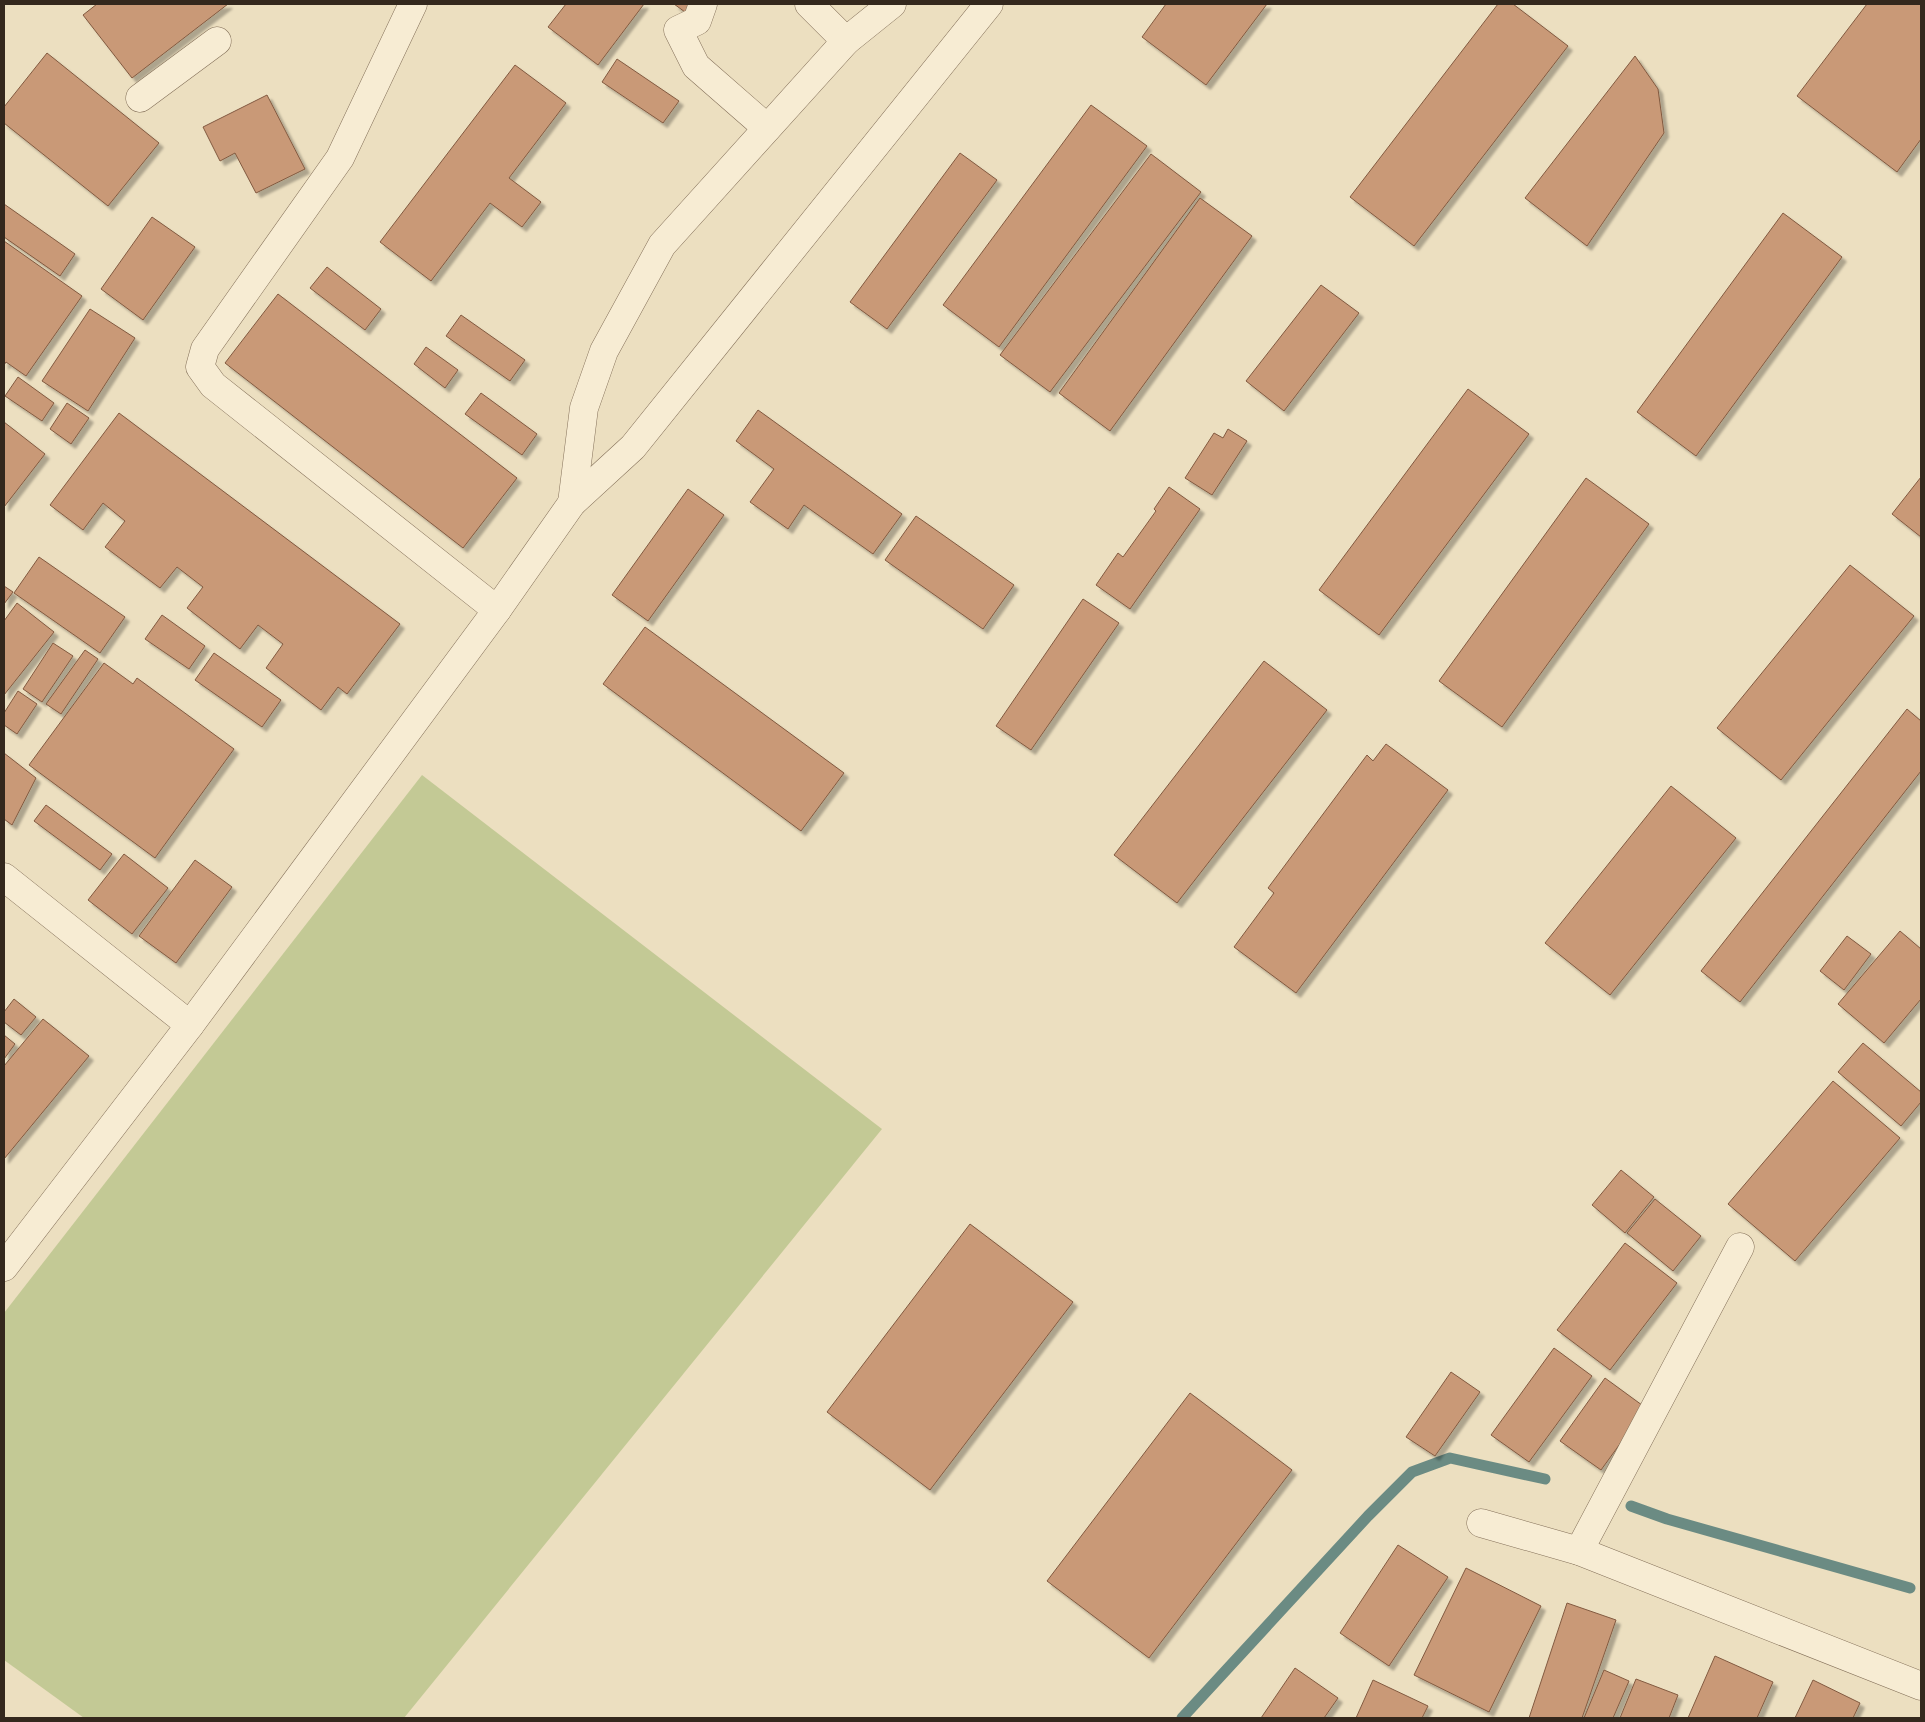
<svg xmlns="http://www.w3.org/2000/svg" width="1925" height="1722" viewBox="0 0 1925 1722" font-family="Spectral,serif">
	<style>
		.green { fill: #c3c995 }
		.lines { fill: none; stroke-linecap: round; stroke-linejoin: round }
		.stream { stroke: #6b8b83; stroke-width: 11 }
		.building { fill: #c99977; stroke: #825a40; filter: url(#shadow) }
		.minor-casing { stroke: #847059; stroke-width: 29 }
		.minor { stroke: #f7ecd3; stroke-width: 28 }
	</style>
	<defs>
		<filter id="shadow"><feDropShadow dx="4.5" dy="4.5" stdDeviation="1" flood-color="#0004"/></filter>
	</defs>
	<rect width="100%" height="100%" fill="#ecdfc0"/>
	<path class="green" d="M422,775L882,1129L404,1718H84L4,1660V1313Z"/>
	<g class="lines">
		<g class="stream">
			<path d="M1631,1506L1667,1519L1910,1588"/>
			<path d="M1182,1718L1368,1516L1412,1472L1450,1458L1545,1479"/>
		</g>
	</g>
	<g class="building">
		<path d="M97,4H228L132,78L83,15Z"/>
		<path d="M566,4H644L598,65L548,27Z"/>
		<path d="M674,4H691L685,12Z"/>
		<path d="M1166,4H1267L1206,85L1142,37Z"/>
		<path d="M1498,4H1513L1568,46L1414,246L1350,197Z"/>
		<path d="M1867,4H1921V139L1897,172L1797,96Z"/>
		<path d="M47,53L159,143L108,206L4,123V107Z"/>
		<path d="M1635,56L1658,89L1664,133L1587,246L1525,198Z"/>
		<path d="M617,59L679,101L663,123L602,82Z"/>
		<path d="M515,65L566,103L509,178L541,202L522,227L490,203L431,281L380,242Z"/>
		<path d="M267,95L305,169L256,193L235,153L220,161L203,127Z"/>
		<path d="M1091,105L1147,146L999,347L943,305Z"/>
		<path d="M960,153L997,180L887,329L850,302Z"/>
		<path d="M1151,154L1201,192L1050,392L1000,355Z"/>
		<path d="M1200,198L1252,236L1110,431L1059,393Z"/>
		<path d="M4,204L75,254L60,276L4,237Z"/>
		<path d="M1783,213L1842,257L1696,456L1637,412Z"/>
		<path d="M152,217L195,247L143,320L101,289Z"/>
		<path d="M4,241L82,296L26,376L6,362L4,365Z"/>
		<path d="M327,267L381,309L365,330L310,288Z"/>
		<path d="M1321,285L1359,313L1284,411L1246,381Z"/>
		<path d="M278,294L517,478L463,548L225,363Z"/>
		<path d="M90,309L135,338L88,411L42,381Z"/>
		<path d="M461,315L525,360L510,381L446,336Z"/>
		<path d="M426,347L458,370L445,388L414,364Z"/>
		<path d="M18,377L54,403L42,421L5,396Z"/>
		<path d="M1468,389L1529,434L1379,635L1319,590Z"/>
		<path d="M481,393L537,434L522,455L465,414Z"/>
		<path d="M67,403L89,418L71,444L50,429Z"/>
		<path d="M758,410L902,514L873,554L804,505L788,529L750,502L774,469L736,441Z"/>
		<path d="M119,413L400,624L347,694L338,687L321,710L266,668L283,644L258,625L240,649L187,608L203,587L177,567L160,588L105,547L125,521L103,503L83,530L50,505Z"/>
		<path d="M4,422L45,454L4,507Z"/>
		<path d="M1228,429L1247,441L1212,495L1185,478L1214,433L1223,438Z"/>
		<path d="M1921,477V537L1892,514Z"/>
		<path d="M1586,478L1649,524L1502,727L1439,681Z"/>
		<path d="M1169,487L1200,509L1130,609L1096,585L1118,553L1123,557L1156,511L1154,509Z"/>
		<path d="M688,489L724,515L648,621L612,595Z"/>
		<path d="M916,516L1014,585L983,629L885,560Z"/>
		<path d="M39,557L125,617L100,653L14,593Z"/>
		<path d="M1850,565L1914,616L1781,780L1717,728Z"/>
		<path d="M4,586L13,592L4,604Z"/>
		<path d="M1083,599L1119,623L1031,750L996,726Z"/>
		<path d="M17,603L54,632L4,695V621Z"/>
		<path d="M162,615L205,646L189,669L145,639Z"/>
		<path d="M645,627L844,773L801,831L603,684Z"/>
		<path d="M53,643L73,656L42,702L23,689Z"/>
		<path d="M85,650L98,659L61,714L46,704Z"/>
		<path d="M214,653L281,700L262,727L195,680Z"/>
		<path d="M1264,661L1327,710L1177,903L1114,855Z"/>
		<path d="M104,663L133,684L137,678L234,749L155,858L29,765Z"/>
		<path d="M18,691L37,704L17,734L4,725V713Z"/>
		<path d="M1907,709L1921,721V771L1740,1002L1701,971Z"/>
		<path d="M1386,744L1448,790L1296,993L1234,947L1274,893L1268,888L1367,755L1373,761Z"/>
		<path d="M4,753L36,778L12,825L4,819Z"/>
		<path d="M1671,786L1736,838L1610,995L1545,943Z"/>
		<path d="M46,805L112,854L100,870L34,821Z"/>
		<path d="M124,854L168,888L132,934L88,900Z"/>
		<path d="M195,860L232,887L176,963L139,936Z"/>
		<path d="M1900,931L1921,949V999L1884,1043L1838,1004Z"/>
		<path d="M1847,936L1871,954L1844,990L1820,971Z"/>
		<path d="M14,999L36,1017L21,1035L4,1022V1012Z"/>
		<path d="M43,1019L89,1056L4,1159V1066Z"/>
		<path d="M4,1035L15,1044L4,1059Z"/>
		<path d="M1863,1043L1921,1092V1102L1901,1126L1838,1072Z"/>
		<path d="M1833,1081L1900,1138L1795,1261L1728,1204Z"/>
		<path d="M1621,1170L1654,1197L1625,1233L1592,1205Z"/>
		<path d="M1655,1199L1701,1236L1673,1271L1627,1233Z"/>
		<path d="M970,1224L1073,1302L930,1490L827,1412Z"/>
		<path d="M1625,1243L1677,1283L1610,1370L1557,1330Z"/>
		<path d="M1554,1348L1592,1376L1529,1462L1491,1435Z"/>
		<path d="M1451,1372L1480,1392L1435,1456L1406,1437Z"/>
		<path d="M1605,1378L1646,1408L1601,1470L1560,1441Z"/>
		<path d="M1190,1393L1292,1470L1149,1658L1047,1581Z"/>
		<path d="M1398,1545L1448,1577L1389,1666L1340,1633Z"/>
		<path d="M1466,1568L1541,1606L1489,1712L1414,1675Z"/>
		<path d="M1567,1603L1616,1620L1582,1718H1529Z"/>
		<path d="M1715,1656L1773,1682L1757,1718H1688Z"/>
		<path d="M1295,1668L1338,1698L1324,1718H1261Z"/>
		<path d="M1604,1670L1629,1681L1613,1718H1584Z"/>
		<path d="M1636,1679L1678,1695L1669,1718H1620Z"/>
		<path d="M1373,1680L1428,1706L1422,1718H1356Z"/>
		<path d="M1813,1680L1860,1703L1853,1718H1795Z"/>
	</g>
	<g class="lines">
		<g class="minor-casing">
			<g id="minor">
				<path d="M413,4L340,158L205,349L200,367L213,385L497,610"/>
				<path d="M703,4L697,21L678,30L696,66L767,128"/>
				<path d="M809,4L846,41"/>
				<path d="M140,98L217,41"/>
				<path d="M572,503L584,408L604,351L662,245L846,41L892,4"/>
				<path d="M4,877L190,1025"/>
				<path d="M4,1267L190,1025L497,610L572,503L633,447L989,4"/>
				<path d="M1481,1523L1579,1551L1921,1686"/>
				<path d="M1579,1551L1740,1247"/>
			</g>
		</g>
		<use href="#minor" class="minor"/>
	</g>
	<rect width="1925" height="1722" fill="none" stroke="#34281d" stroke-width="10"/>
</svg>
